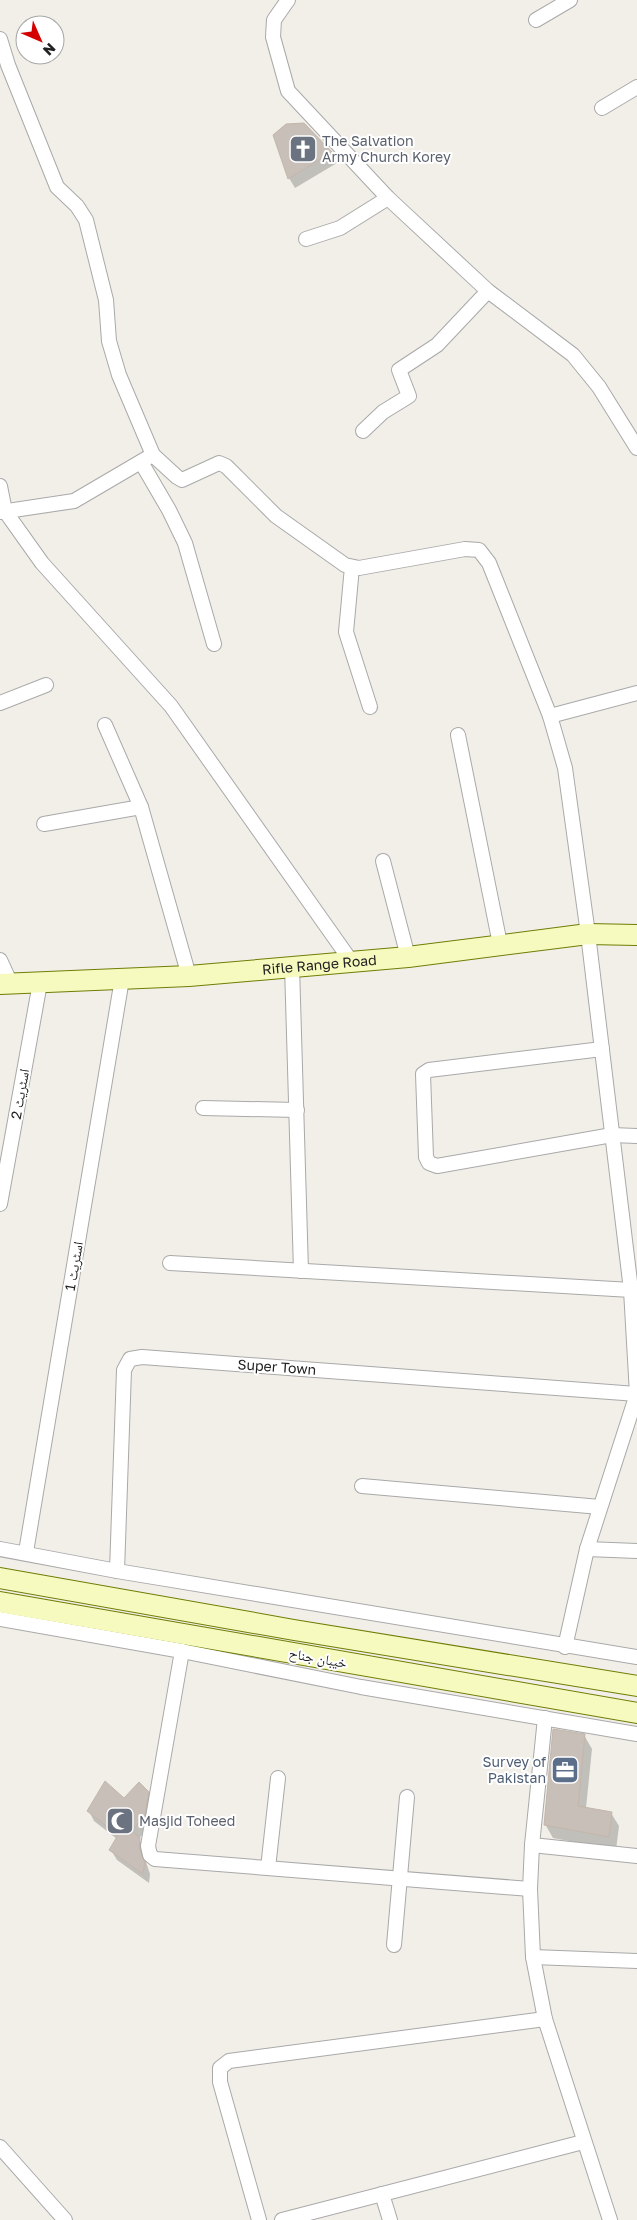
<svg xmlns="http://www.w3.org/2000/svg" width="637" height="2220" viewBox="0 0 637 2220" font-family="'Golos Text','Noto Naskh Arabic',sans-serif">
	<style>
		.shadow { fill: #0003 }
		.building { fill: #c7bfb8; stroke: #c4b6ab }
		.lines { fill: none; stroke-linecap: round; stroke-linejoin: round }
		.street-casing { stroke: #a9a9a9; stroke-width: 16 }
		.secondary-casing { stroke: #707d05; stroke-width: 22 }
		.street { stroke: #fff; stroke-width: 14 }
		.secondary { stroke: #f7fabf; stroke-width: 20 }
		.labels { text-anchor: middle; stroke-width: 4; stroke-linejoin: round; paint-order: stroke }
		.worship-label { font-size: 14px; fill: #5b616d; stroke: #fff; text-anchor: start }
		.street-label { font-size: 14px; fill: #222; stroke: #fff }
		.service-label { font-size: 14px; fill: #4e5e75; stroke: #fff; text-anchor: end }
	</style>
	<rect width="100%" height="100%" fill="#f2efe9"/>
	<g class="shadow">
		<path d="M303,125L331,153L337,163L295,188L289,178Z"/>
		<path d="M584,1735L592,1749L586,1808L611,1813L619,1826L616,1850L553,1838L545,1824Z"/>
		<path d="M148,1793L154,1803L150,1824L139,1839L146,1850L145,1859L150,1874L149,1883L117,1860L111,1850L117,1839L94,1821L89,1811Z"/>
	</g>
	<g class="building">
		<path d="M304,123L332,152L288,179L273,135L286,124Z"/>
		<path d="M553,1729L585,1734L578,1806L612,1812L609,1837L544,1825Z"/>
		<path d="M105,1781L124,1798L139,1782L149,1792L145,1814L132,1831L140,1838L139,1848L145,1862L143,1874L109,1850L118,1835L87,1811Z"/>
	</g>
	<g class="lines">
		<g class="street-casing">
			<g id="street">
				<path d="M288,0L274,20L273,37L288,91L388,198L488,291L573,355L599,387L637,448"/>
				<path d="M536,20L570,0"/>
				<path d="M0,39L8,65L57,187L77,206L86,220L106,300L109,341L119,375L153,455L177,477L182,480L219,463L226,466L276,516L345,565L359,568L465,549L479,550L489,563L550,716L565,768L588,934L631,1290L637,1394L587,1549L565,1647"/>
				<path d="M602,108L637,87"/>
				<path d="M306,239L340,228L388,198"/>
				<path d="M363,431L383,412L409,396L399,370L437,345L488,291"/>
				<path d="M141,462L169,510L185,543L214,644"/>
				<path d="M0,486L5,511L42,563L171,706L351,961"/>
				<path d="M0,512L74,501L149,457"/>
				<path d="M352,567L346,632L370,707"/>
				<path d="M0,703L46,685"/>
				<path d="M550,716L637,693"/>
				<path d="M105,725L141,807L189,976"/>
				<path d="M458,735L500,944"/>
				<path d="M44,824L141,807"/>
				<path d="M383,861L408,957"/>
				<path d="M0,960L11,984"/>
				<path d="M292,966L301,1271"/>
				<path d="M602,1049L429,1070L423,1074L426,1157L429,1163L437,1166L612,1135L637,1136"/>
				<path d="M203,1108L297,1110"/>
				<path d="M0,1204L40,983"/>
				<path d="M170,1263L631,1290"/>
				<path d="M362,1486L600,1507"/>
				<path d="M0,1549L117,1571L637,1657"/>
				<path d="M587,1549L637,1551"/>
				<path d="M26,1552L122,979"/>
				<path d="M117,1571L124,1370L130,1359L142,1357L637,1394"/>
				<path d="M0,1619L182,1651L361,1687L637,1734"/>
				<path d="M182,1651L148,1846L150,1855L155,1859L530,1889"/>
				<path d="M545,1718L532,1845L530,1889L533,1957L545,2019L610,2220"/>
				<path d="M532,1845L637,1856"/>
				<path d="M268,1868L278,1778"/>
				<path d="M394,1945L407,1797"/>
				<path d="M533,1957L637,1961"/>
				<path d="M0,2147L65,2220"/>
				<path d="M382,2194L390,2220"/>
				<path d="M259,2220L220,2082V2068L229,2061L545,2019"/>
				<path d="M282,2220L583,2142"/>
			</g>
		</g>
		<g class="secondary-casing">
			<g id="secondary">
				<path id="s1" d="M0,984L189,976L408,957L588,934L637,935"/>
				<path d="M0,1578L294,1630L637,1686"/>
				<path d="M0,1602L637,1713"/>
			</g>
		</g>
		<use href="#street" class="street"/>
		<use href="#secondary" class="secondary"/>
	</g>
	<defs>
		<g id="church-square" transform="scale(1.4375)"><rect x="-9" y="-9" width="18" height="18" rx="4" fill="#6b7280" stroke="#fff"/><path d="M-1.2-6h2.4v3.5h3.3v2.4h-3.3V6h-2.4V-.1h-3.3v-2.4h3.3Z" fill="#fff"/></g>
		<g id="office-square" transform="scale(1.4375)"><rect x="-9" y="-9" width="18" height="18" rx="4" fill="#5c6f8a" stroke="#fff"/><path d="M-6-3h4V-5.5h4V-3h4V5H-6ZM-1-4.5V-3h2v-1.5ZM-6 0V1H6V0Z" fill="#fff"/></g>
		<g id="mosque-square" transform="scale(1.4375)"><rect x="-9" y="-9" width="18" height="18" rx="4" fill="#6b7280" stroke="#fff"/><path d="M3.5-4.9A6 6 0 1 0 3.5 4.9A5 5 0 1 1 3.5-4.9Z" fill="#fff"/></g>
	</defs>
	<g fill-rule="evenodd">
		<use href="#church-square" x="303" y="149"/>
		<use href="#office-square" x="565" y="1770"/>
		<use href="#mosque-square" x="120" y="1821"/>
	</g>
	<g class="labels">
		<g class="worship-label">
			<text x="322" y="146">The Salvation<tspan x="322" dy="16">Army Church Korey</tspan></text>
			<text x="139" y="1826">Masjid Toheed</text>
		</g>
		<g class="street-label">
			<text dy="5" stroke="none"><textPath href="#s1" startOffset="320">Rifle Range Road</textPath></text>
			<text transform="translate(20 1094) rotate(-80)" y="5">اسٹریٹ 2</text>
			<text transform="translate(74 1266) rotate(-80)" y="5">اسٹریٹ 1</text>
			<text transform="translate(277 1367) rotate(4)" y="5">Super Town</text>
			<text transform="translate(318 1658) rotate(10)" y="5">خیبان جناح</text>
		</g>
		<g class="service-label">
			<text x="546" y="1767">Survey of<tspan x="546" dy="16">Pakistan</tspan></text>
		</g>
	</g>
	<g transform="translate(40 40) rotate(135)"><circle r="24" fill="#ffffff" stroke="#a7a7a7"/>
	<path d="M0-4L9 19L0 12L-9 19Z" fill="#d40000"/>
	<text y="-8" font-size="14" font-weight="bold" text-anchor="middle" fill="#222222">N</text>
	</g>
</svg>
